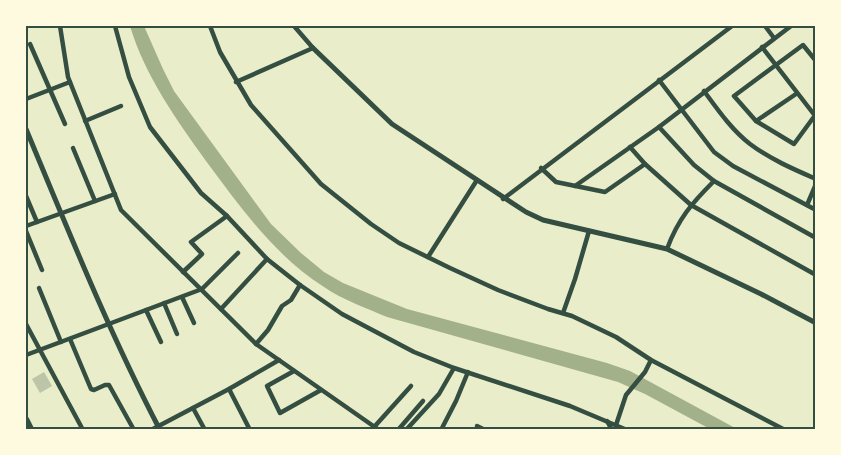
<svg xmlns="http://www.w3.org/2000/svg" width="841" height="455" viewBox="0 0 841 455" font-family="Rubik,sans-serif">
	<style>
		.water { fill: #a3b18a }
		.building { fill: #bcc5a7 }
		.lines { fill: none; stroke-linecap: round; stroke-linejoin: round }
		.minor { stroke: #344e41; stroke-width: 4.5 }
		.tertiary { stroke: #344e41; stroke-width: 5 }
		.primary { stroke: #344e41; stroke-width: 7 }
		.neatline { fill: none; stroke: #344e41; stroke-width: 2 }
	</style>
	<rect width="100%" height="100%" fill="#e9edc9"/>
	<path class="water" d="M130,26H144L163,69L174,91L271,224L301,253L324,272L343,283L407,309L607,363L630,371L737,429H710L645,394L618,382L387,317C366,308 343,300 324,287C274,255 241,208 206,161C176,119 145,76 130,26Z"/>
	<path class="building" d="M44,372L52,386L40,393L32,379Z"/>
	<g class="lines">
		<g class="minor">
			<path d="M60,26L68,77L121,210L256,344L379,430"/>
			<path d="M115,26L129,77L150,127L201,193L227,216L267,259L300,285L342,314L414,352L454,368L570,406L627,430"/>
			<path d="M210,26L220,52L251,105L321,184L371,224L399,243L450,268L498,290L548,309L572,316L616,337L651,360L785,430"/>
			<path d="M765,26L774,38"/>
			<path d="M30,44L65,124"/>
			<path d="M762,47L816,117"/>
			<path d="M816,61L803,45L734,96L756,121L794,144L816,114"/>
			<path d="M659,80L714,152L733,166L816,210"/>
			<path d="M236,82L313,48L294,26"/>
			<path d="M704,91C718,110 731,129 750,144C770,159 793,169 816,179"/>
			<path d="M26,99L70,82"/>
			<path d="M85,121L121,106"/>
			<path d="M756,121L796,94"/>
			<path d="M659,127L694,165L714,181L816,238"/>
			<path d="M630,147L645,164L691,205L816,275"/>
			<path d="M73,148L95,201"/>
			<path d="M541,168L556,182L605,192L645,164"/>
			<path d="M575,186L659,127L791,26"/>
			<path d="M26,196L37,222"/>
			<path d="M503,199L732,26"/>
			<path d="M807,205L816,184"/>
			<path d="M26,226L115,194"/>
			<path d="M26,231L42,270"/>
			<path d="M667,249C678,219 692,203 714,181"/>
			<path d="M428,257L477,180"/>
			<path d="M183,272L202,254L191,242L227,216"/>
			<path d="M39,288L61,342"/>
			<path d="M182,297L194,323"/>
			<path d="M164,303L177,334"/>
			<path d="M221,309L267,259"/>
			<path d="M146,310L161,342"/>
			<path d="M563,313L575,279L589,231"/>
			<path d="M26,324L83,430"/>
			<path d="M70,339L91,389L94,390L105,385H109L134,430"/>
			<path d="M256,344L268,330L282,306L291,300L300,285"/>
			<path d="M26,355L202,289L238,253"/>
			<path d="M294,371L267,386L280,413L321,390"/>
			<path d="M229,389L250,430"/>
			<path d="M193,408L205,430"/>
			<path d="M607,421L612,430"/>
			<path d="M616,425L626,395L645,372L651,360"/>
			<path d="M375,426L411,386"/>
			<path d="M477,426L485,430"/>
			<path d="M151,430L229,389L279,360"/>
			<path d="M398,430L423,401"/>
			<path d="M406,430L439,394L454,368"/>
			<path d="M441,430L456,401L468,372"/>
		</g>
		<g class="tertiary">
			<path d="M313,48L392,124L526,212L543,220L667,249L761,294L816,323"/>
			<path d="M26,129C68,230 109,332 160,430"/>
		</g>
		<path class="primary" d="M26,420L31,430"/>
	</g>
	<rect width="841" height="455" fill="none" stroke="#fefae0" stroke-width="54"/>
	<rect x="27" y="27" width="787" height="401" class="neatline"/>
</svg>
